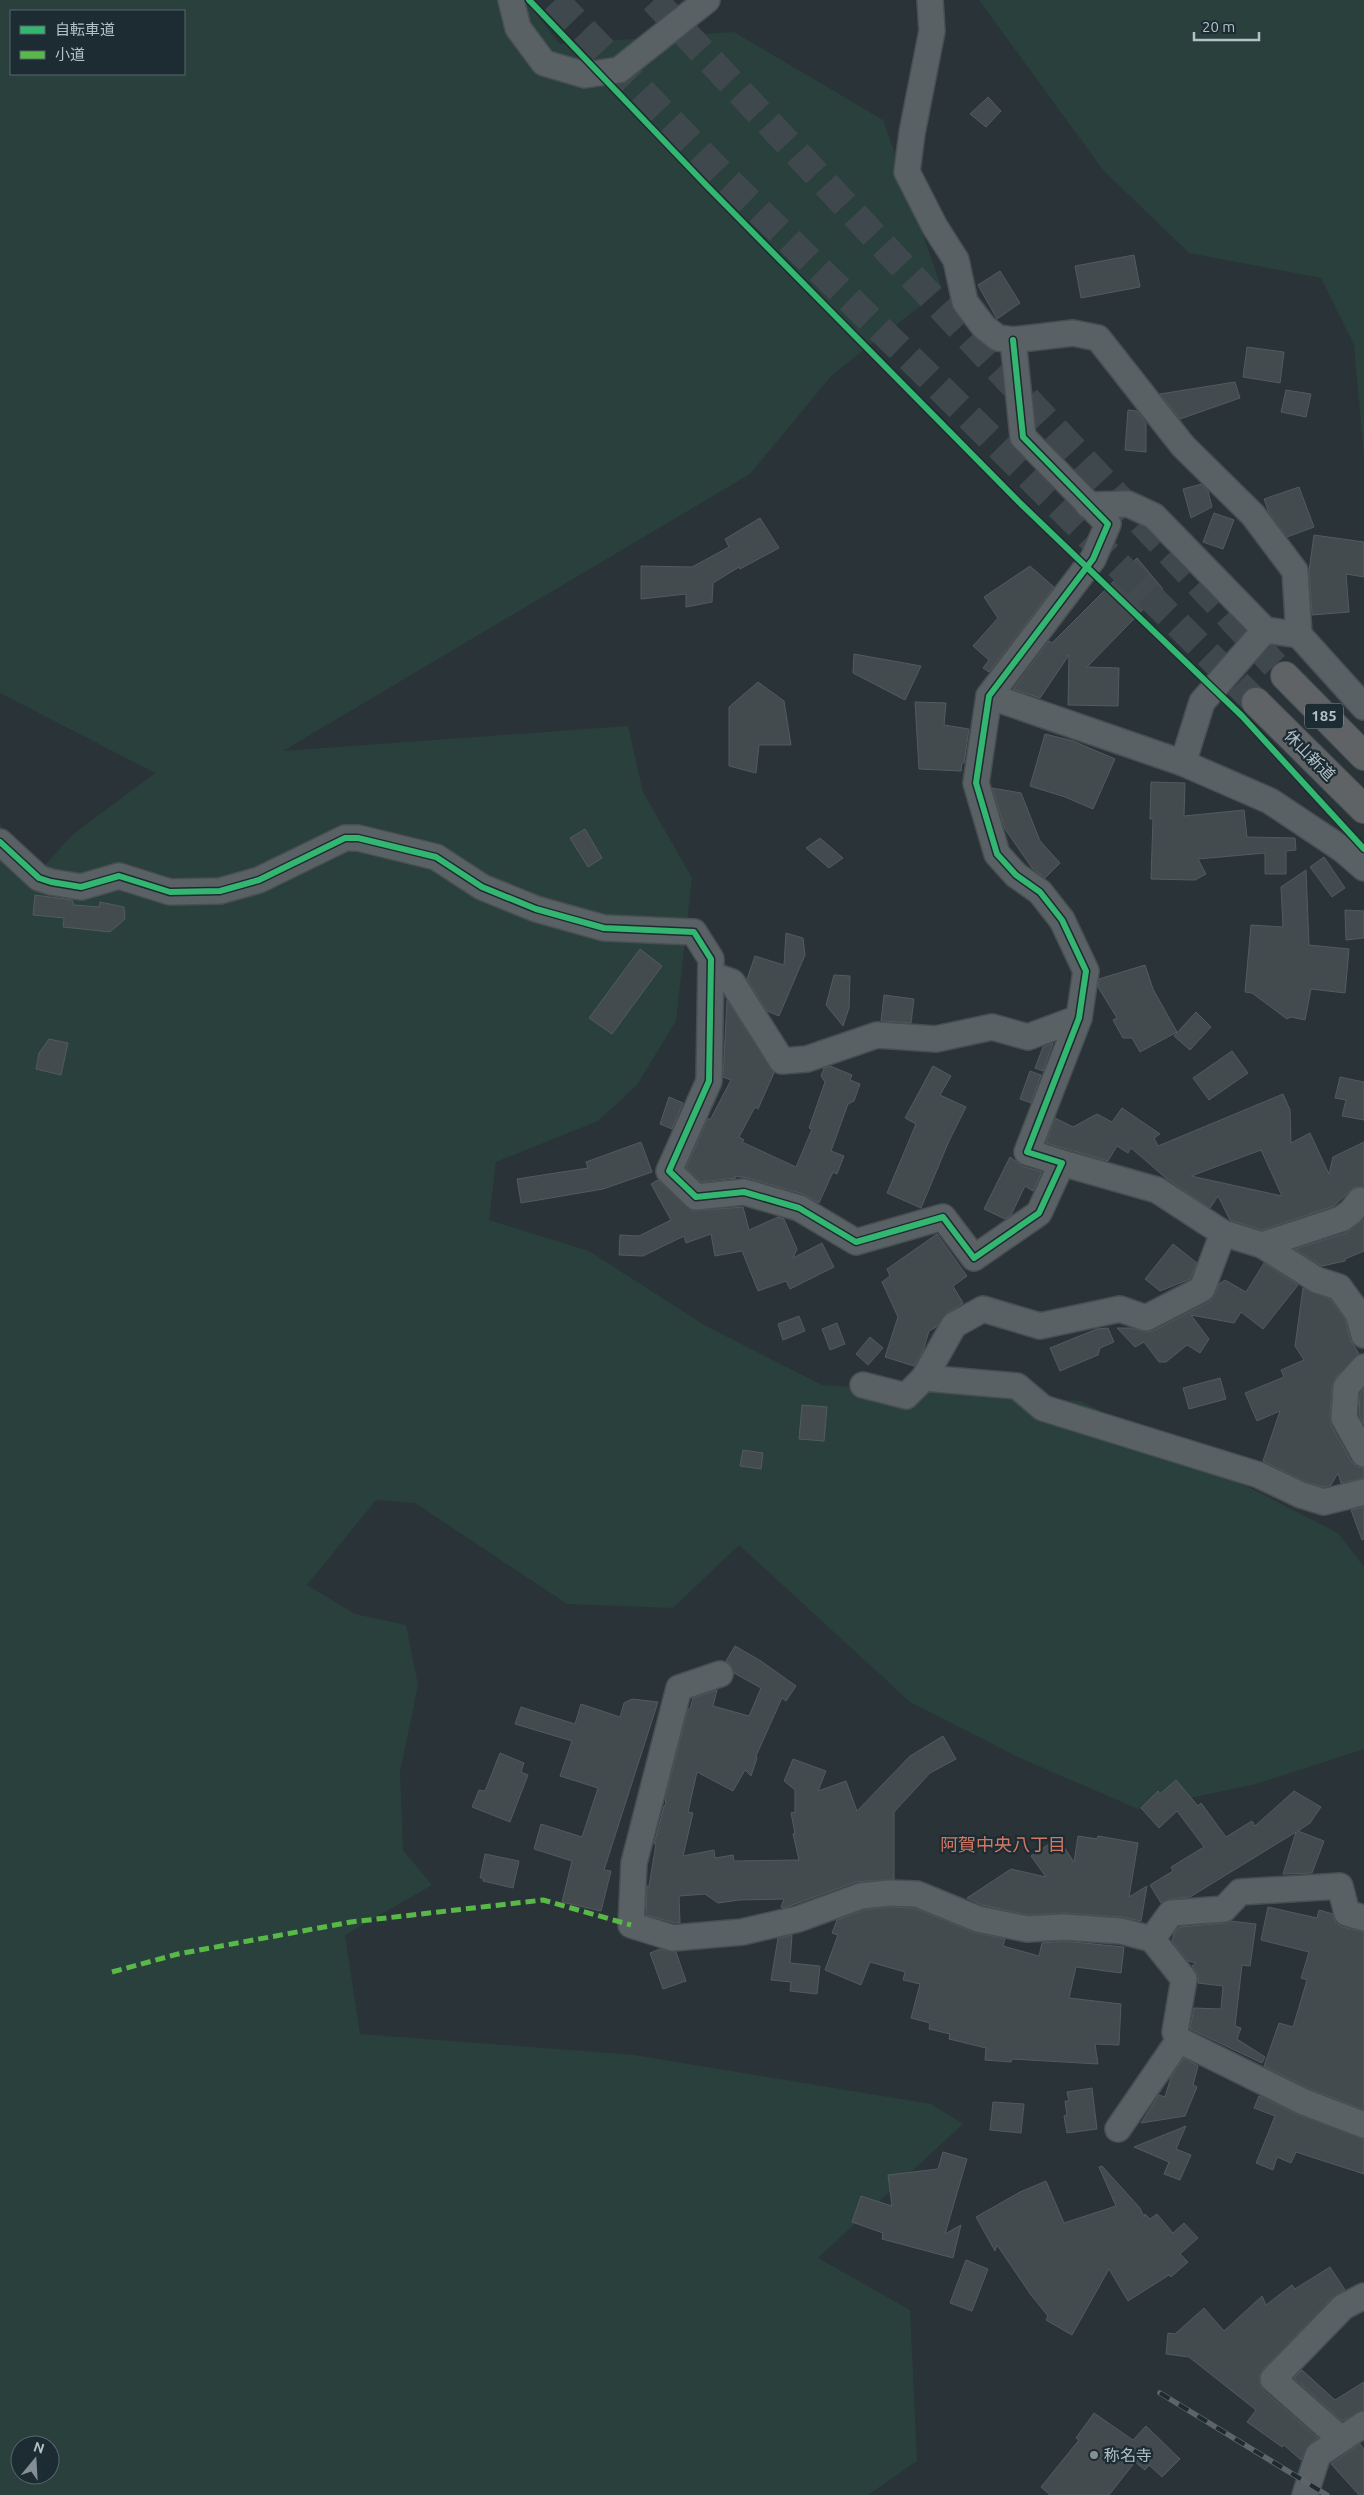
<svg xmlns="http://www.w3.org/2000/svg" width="1364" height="2495" viewBox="0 0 1364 2495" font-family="Ubuntu,'Noto Sans JP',sans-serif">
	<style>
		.green { fill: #29403c; fill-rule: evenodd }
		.building { fill: #434b4e; stroke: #525b5f; fill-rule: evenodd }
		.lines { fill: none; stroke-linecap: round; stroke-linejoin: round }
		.highway-tunnel { stroke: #3f484d; stroke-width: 28; stroke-dasharray: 28 14; stroke-linecap: butt }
		.minor-casing { stroke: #484f52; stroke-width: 28 }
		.highway-casing { stroke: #474f53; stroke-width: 30 }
		.minor { stroke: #5a6165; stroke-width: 25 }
		.highway { stroke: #5f6365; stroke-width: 28 }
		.rail-casing { stroke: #5d6569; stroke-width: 5.5 }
		.rail { stroke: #1d2b32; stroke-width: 4; stroke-dasharray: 11; stroke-linecap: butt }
		.quiet { stroke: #58b947; stroke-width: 5; stroke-dasharray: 10 5; stroke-linecap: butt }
		.cycleway-casing { stroke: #1d2b32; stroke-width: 9 }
		.cycleway { stroke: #33b770; stroke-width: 6 }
		.poi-dot { fill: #838f95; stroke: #1d2b32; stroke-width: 2 }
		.labels { text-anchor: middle; stroke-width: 4.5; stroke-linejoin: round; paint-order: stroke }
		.shield { fill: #1d2b32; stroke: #86949b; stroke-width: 1 }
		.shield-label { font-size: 15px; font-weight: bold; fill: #b3c1c8 }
		.street-label { font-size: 16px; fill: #b3c1c8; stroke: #1d2b32 }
		.poi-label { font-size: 16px; fill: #b3c1c8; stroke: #1d2b32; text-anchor: start }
		.neighbourhood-label { font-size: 18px; fill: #d47863; stroke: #1d2b32 }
	</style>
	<rect width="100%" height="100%" fill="#2a3337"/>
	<g class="green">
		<path d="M0,0H525L560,44L734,32L883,120L942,289L832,375L750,474L283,751L628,726L643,792L692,878L676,1021L637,1085L598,1121L496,1162L489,1220L589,1251L706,1326L822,1385L1081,1401L1338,1533L1364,1567V1749L1256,1784L1138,1809L1020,1758L910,1702L739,1545L673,1608L567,1604L415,1503L376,1500L307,1585L355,1614L406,1625L418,1685L400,1772L403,1850L432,1885L345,1935L360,2034L634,2055L931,2104L963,2124L818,2258L910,2310L917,2461L868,2495H0V823L30,882L72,835L155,773L0,693ZM11,11H184V74H11ZM20,2445H50V2475H20Z"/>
		<path d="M979,0H1364V458L1354,345L1321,278L1189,253L1103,170Z"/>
	</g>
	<g class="building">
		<path d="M988,97L1001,111L986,127L970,114Z"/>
		<path d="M1134,255L1140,287L1081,298L1075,266Z"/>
		<path d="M1000,271L1020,303L997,319L978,285Z"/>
		<path d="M1247,347L1284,352L1280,383L1243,377Z"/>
		<path d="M1235,382L1240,398L1180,419L1160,394Z"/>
		<path d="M1286,390L1311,394L1306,417L1281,412Z"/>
		<path d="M1128,410L1137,411L1146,423V452L1125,450Z"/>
		<path d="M1202,484L1208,491L1212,507L1191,518L1183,489Z"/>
		<path d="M1299,487L1314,527L1287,537L1269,513L1264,499Z"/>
		<path d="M1214,513L1234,520L1223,549L1203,542Z"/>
		<path d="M760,518L779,548L740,569L739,567L713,583L712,602L686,607V594L641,599V566L692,567L729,547L725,539Z"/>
		<path d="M1314,535L1364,542V577L1346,574L1349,612L1312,615L1309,571Z"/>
		<path d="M1137,558L1163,589L1087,667L1119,668L1118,706L1068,705L1069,655L1040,698L1013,689L1049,641L1052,643Z"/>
		<path d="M1030,566L1054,587L989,672L983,668L989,660L973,646L998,618L984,597Z"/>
		<path d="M854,654L921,666L905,700L853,673Z"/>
		<path d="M758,682L784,701L791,745H759L756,773L729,766V707Z"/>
		<path d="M915,702L946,703L944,725L969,729L964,763H962L961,771L919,769Z"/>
		<path d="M1045,734L1073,741L1115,759L1093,809L1065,797L1030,786Z"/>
		<path d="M1151,782L1185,783L1184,816L1244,810L1247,837L1295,838L1296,850L1286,851V874H1265V853L1198,859L1206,874L1195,880L1151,879L1153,819H1150Z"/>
		<path d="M992,788L1021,793L1040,841L1060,863L1045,878L1032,868L1005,829Z"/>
		<path d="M585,829L602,858L588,867L570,838Z"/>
		<path d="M820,838L843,858L829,868L806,848Z"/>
		<path d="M1324,857L1345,888L1332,897L1310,867Z"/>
		<path d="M1306,870L1309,945L1349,949L1345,993L1311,989L1305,1020L1291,1017L1287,1019L1252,993L1245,992L1251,925L1283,927L1281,887Z"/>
		<path d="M35,895L72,900L74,905L99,907L100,902L124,907L125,919L110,932L63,927L64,918L33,915Z"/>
		<path d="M1345,910L1364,911V938L1346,940Z"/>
		<path d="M786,933L803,938L805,955L779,1016L767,1011L747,979L755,956L784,965Z"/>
		<path d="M640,949L662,966L612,1034L589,1018Z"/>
		<path d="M1145,965L1153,989L1177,1032L1140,1052L1132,1038H1123L1113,1020L1117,1018L1098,987L1099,979Z"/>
		<path d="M834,975L850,976L849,1008L843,1026L826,1005Z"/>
		<path d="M884,995L914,999L911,1023L881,1021Z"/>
		<path d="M727,1000L774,1073L758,1109L755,1107L739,1137L744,1140L742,1142L796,1167L812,1129L809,1128L825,1082L821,1076L824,1068L830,1066L852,1075L850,1080L860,1084L854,1101L848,1104L831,1151L844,1156L837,1174L833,1172L819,1203L803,1194L748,1178L735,1176L736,1178L701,1182L686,1168L708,1118L710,1120L731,1080L723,1077Z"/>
		<path d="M1196,1012L1211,1027L1190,1050L1174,1036Z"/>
		<path d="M49,1039L68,1043L61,1075L36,1069L39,1053Z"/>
		<path d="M1053,1043L1043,1071L1035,1068L1043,1047Z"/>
		<path d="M1232,1051L1248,1073L1209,1100L1193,1078Z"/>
		<path d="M933,1066L951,1076L940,1095L966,1107L949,1141L921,1208L887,1193L916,1124L905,1118Z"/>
		<path d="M1030,1071L1041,1075L1031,1103L1020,1099Z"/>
		<path d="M1340,1077L1364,1082V1120L1342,1116L1346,1100L1335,1098Z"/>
		<path d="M1283,1094L1290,1110L1291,1143L1310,1133L1329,1174L1333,1157L1364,1142V1187H1354L1334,1206L1262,1230L1230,1220L1218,1196L1210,1208L1167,1179L1131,1148L1128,1153L1117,1146L1108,1161L1046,1143L1055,1118L1073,1127L1097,1114L1112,1122L1122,1108L1160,1134L1154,1138L1158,1146ZM1261,1150L1282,1196L1191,1176Z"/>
		<path d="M669,1097L683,1103L672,1129L660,1124Z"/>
		<path d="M641,1142L652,1172L603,1189L521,1203L517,1179L588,1168L586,1162Z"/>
		<path d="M1010,1157L1022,1166L1042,1172L1033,1191L1025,1186L1011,1215L1005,1219L984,1209Z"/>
		<path d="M658,1180L692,1211L743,1207L749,1230L778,1217L784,1219L797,1249L793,1258L822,1243L834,1267L790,1289L786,1281L758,1291L742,1251L715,1256L711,1234L686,1243L684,1236L643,1256L619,1255L620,1235L639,1236L671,1220L651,1184Z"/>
		<path d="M1364,1219V1251L1345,1259V1261L1322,1266L1295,1249L1346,1233Z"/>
		<path d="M937,1234L967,1276L953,1286L963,1303L947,1313L936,1327L929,1331L923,1351L914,1366L885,1357L898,1317L882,1282L890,1276L887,1269Z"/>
		<path d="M1173,1244L1197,1263L1190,1279L1160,1291L1145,1279Z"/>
		<path d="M1264,1263L1298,1285L1263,1329L1241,1312L1234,1323L1191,1315L1209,1339L1200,1353L1187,1345L1166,1362H1159L1144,1342L1135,1347L1117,1328H1130L1147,1332L1153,1331L1209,1302L1215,1294L1219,1284L1225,1280L1246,1292Z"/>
		<path d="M1303,1288L1330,1299L1345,1319L1350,1339L1359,1354L1335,1378L1332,1386L1330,1417L1331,1425L1351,1461L1357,1467L1364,1468V1478L1341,1483L1338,1473L1331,1485L1324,1487L1306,1482L1263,1461L1280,1411L1257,1421L1245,1393L1284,1377L1281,1370L1304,1360L1295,1346Z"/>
		<path d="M799,1316L805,1331L783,1340L778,1324Z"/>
		<path d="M837,1323L845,1344L830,1350L822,1329Z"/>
		<path d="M1108,1328L1114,1342L1100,1348L1098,1355L1060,1371L1050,1348L1097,1329Z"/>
		<path d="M870,1337L883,1348L868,1365L856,1354Z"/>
		<path d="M1220,1378L1226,1399L1189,1409L1183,1388Z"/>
		<path d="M1364,1388V1424L1359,1415L1360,1393Z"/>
		<path d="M802,1405L827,1407L824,1441L799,1439Z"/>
		<path d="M743,1450L763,1453L761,1469L740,1466Z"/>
		<path d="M1364,1507V1539L1362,1540L1351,1510Z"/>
		<path d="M735,1646L761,1661L796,1686L786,1701L782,1698L756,1756L757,1758L751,1776L745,1770L733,1791L697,1772L688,1812L693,1813L683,1856L714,1850L715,1858L733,1855L734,1861L799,1860L793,1834L795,1833L791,1813L795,1812V1790L784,1781L793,1759L826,1771L818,1791L846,1781L857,1811L910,1756L943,1736L956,1759L930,1773L894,1812V1879L856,1882L784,1908L781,1907L784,1899L739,1900L718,1903L705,1894L679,1896L680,1923H675L646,1915L647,1886H649L656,1844H654L664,1806L666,1804L665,1799L688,1709H690L693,1698L717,1690L713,1706L749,1716L761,1688L734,1673L730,1664L726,1661Z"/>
		<path d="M632,1699L658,1702L604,1870L611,1871L601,1911L562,1902L572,1861L534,1849L541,1824L582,1837L598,1788L560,1776L572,1741L515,1724L521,1707L575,1724L581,1704L620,1717L624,1703Z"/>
		<path d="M500,1753L524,1763L521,1772L528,1775L510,1822L472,1807L479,1790L485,1791Z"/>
		<path d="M1176,1780L1198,1806L1201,1803L1226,1837L1252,1821L1255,1826L1294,1791L1321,1807L1310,1823L1298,1831L1324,1841L1312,1873L1283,1874L1296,1832L1190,1897L1170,1899L1161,1903L1150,1885L1173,1871L1171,1867L1204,1847L1177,1811L1159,1828L1141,1808L1158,1791L1160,1794Z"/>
		<path d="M1078,1836L1097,1839L1098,1836L1138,1843L1129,1897L1147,1886L1141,1921L1122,1917L1064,1913L1028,1915L982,1905L967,1898L1011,1869L1046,1877L1031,1856L1058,1838L1074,1862Z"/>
		<path d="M485,1854L519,1861L513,1888L483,1881V1878H480Z"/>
		<path d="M890,1907L914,1908L973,1932L1005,1939L1003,1946L1039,1956L1042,1943L1063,1941L1124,1947L1121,1973L1076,1967L1069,1998L1121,2004L1119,2045L1095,2044L1098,2064L1012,2059L1011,2062L985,2060L986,2048L949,2039L950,2034L929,2029L930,2023L911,2018L920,1984L903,1980L905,1972L870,1962L861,1985L825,1970L838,1935L832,1933L837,1920L864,1910Z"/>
		<path d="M1268,1907L1317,1918L1319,1910L1333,1914L1336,1923L1342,1927L1364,1932V2110L1310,2089L1264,2066L1279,2023L1293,2027L1307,1980L1301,1978L1309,1952L1261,1940Z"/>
		<path d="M1230,1921L1256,1924L1250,1966L1242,1965L1235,2026L1241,2028L1237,2039L1265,2057L1262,2063L1190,2029L1194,2008L1221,2009L1223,1986L1198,1983V1975L1192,1966L1196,1963L1188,1961L1172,1941L1174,1933L1179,1927L1225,1923Z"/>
		<path d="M792,1935L790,1963L820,1966L817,1994L790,1991L791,1982L771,1980L778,1938Z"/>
		<path d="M660,1949L676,1952L686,1981L663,1989L650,1953Z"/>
		<path d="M1184,2058L1198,2066L1193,2085L1197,2087L1185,2116L1141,2123L1159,2095L1165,2097L1171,2077Z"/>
		<path d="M1092,2088L1097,2129L1067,2133L1064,2116L1067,2115L1065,2101H1069L1067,2092Z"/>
		<path d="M1259,2096L1299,2115L1364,2139V2174L1296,2152L1291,2163L1277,2157L1273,2170L1256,2163L1275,2116L1254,2108Z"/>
		<path d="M993,2102L1024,2104L1021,2133L990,2130Z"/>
		<path d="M1186,2126L1176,2149L1191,2155L1180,2180L1164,2174L1169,2162L1134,2147Z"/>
		<path d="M943,2152L967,2159L945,2234L961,2225L953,2258L882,2239L883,2233L852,2222L861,2196L892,2206L888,2175L938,2169Z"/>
		<path d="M1102,2166L1140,2208L1144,2217L1145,2214L1150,2219L1157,2214L1173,2233L1184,2223L1198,2238L1180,2254L1188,2262L1171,2277L1169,2275L1128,2301L1109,2269L1072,2335L1046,2320L1048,2316L1031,2295L997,2245L995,2251L976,2217L1020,2192L1046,2181L1064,2223L1116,2206L1099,2167Z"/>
		<path d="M966,2260L988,2269L972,2311L950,2303Z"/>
		<path d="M1330,2267L1345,2290L1333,2297L1263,2369L1259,2376L1260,2384L1263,2390L1318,2438L1310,2444L1301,2460L1284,2445L1282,2447L1247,2422L1256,2410L1189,2357L1166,2354L1168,2333L1175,2334L1204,2308L1224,2331L1262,2296L1266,2305L1292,2285L1295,2289Z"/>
		<path d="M1302,2370L1335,2400L1364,2382V2410L1342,2421L1294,2378Z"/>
		<path d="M1094,2413L1133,2440L1146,2426L1180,2459L1162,2477L1149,2465L1145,2470L1135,2462L1109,2495H1050L1041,2487L1079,2440L1076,2438Z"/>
		<path d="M1360,2444L1364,2449V2495H1359L1331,2464Z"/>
	</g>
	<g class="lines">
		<g class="highway-tunnel">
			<path d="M555,0L725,178L923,371L1256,702"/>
			<path d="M654,0L1285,676"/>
		</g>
		<g class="minor-casing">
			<g id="minor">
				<path d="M511,0L518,28L544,63L585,75L619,70L707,0"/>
				<path d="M930,0L932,31L912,133L907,172L935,227L956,260L965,302L984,327L998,338L1013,340L1073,333L1098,338L1183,446L1253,515L1295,571L1299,635"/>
				<path d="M1088,505L1128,504L1154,516L1265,630L1299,635L1364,707"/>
				<path d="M989,696L1183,763L1270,801L1342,849L1364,868"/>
				<path d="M1183,763L1202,702L1265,630"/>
				<path d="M0,842L39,878L51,882L81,887L119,876L170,892L220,891L259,880L345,838H358L436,857L482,887L536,909L604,928L694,932L711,959L709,1081L669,1171L696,1197L744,1192L799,1208L856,1242L943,1217L974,1258L1039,1213L1062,1163L1027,1152L1079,1018L1086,971L1062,920L1040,892L1016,875L997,854L976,783L989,696L1093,559L1108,524L1023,437L1013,340"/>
				<path d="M712,975L732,982L782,1061L807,1059L877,1035L936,1039L992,1027L1028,1037L1079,1018"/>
				<path d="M1062,1163L1157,1190L1223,1233L1262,1245L1317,1280L1339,1287L1358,1313L1364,1335"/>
				<path d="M1262,1245L1341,1219L1351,1212L1360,1200"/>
				<path d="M1364,1367L1346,1387L1344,1418L1364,1454"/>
				<path d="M924,1378L954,1325L983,1309L1040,1326L1120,1309L1146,1318L1202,1289L1223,1233"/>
				<path d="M863,1385L906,1396L924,1378L1017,1386L1043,1408L1259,1475L1301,1495L1324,1502L1364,1492"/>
				<path d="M720,1674L679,1688L634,1863L631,1925L673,1938L742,1932L798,1919L861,1896L889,1893L917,1894L978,1919L1027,1929L1063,1927L1121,1931L1152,1939L1184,1979L1175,2032L1179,2040L1304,2102L1364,2125"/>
				<path d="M1152,1939L1171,1913L1224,1909L1240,1892L1340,1886L1347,1913L1364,1918"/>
				<path d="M1118,2129L1179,2040"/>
				<path d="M1341,2439L1273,2379L1343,2307L1364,2296"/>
				<path d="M1305,2495L1318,2455L1364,2424"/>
			</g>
		</g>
		<g class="highway-casing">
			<g id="highway">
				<path d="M1285,676L1364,756"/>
				<path d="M1256,702L1364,809"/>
			</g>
		</g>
		<use href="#minor" class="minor"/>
		<use href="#highway" class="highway"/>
		<g class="rail-casing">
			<path id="rail" d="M1160,2393L1327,2495"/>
		</g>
		<use href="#rail" class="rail"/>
		<path class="quiet" d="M112,1972L178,1954L351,1922L543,1900L631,1925"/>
		<g class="cycleway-casing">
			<g id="cycleway">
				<path d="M529,0L707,186L1021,504L1242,716L1364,849"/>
				<path d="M0,842L39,878L51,882L81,887L119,876L170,892L220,891L259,880L345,838H358L436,857L482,887L536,909L604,928L694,932L711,959L709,1081L669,1171L696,1197L744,1192L799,1208L856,1242L943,1217L974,1258L1039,1213L1062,1163L1027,1152L1079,1018L1086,971L1062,920L1040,892L1016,875L997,854L976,783L989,696L1093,559L1108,524L1023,437L1013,340"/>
			</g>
		</g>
		<use href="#cycleway" class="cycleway"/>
	</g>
	<circle class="poi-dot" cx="1094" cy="2455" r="5"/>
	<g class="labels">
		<rect class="shield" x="1305" y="703.5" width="38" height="25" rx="4"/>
		<g class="shield-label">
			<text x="1324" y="721">185</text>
		</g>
		<g class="street-label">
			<text transform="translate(1310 755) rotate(45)" y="6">休山新道</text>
		</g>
		<g class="poi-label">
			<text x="1104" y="2461">称名寺</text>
		</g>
		<g class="neighbourhood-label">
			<text x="1003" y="1851">阿賀中央八丁目</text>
		</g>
	</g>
	<rect x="10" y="10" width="175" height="65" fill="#1d2b32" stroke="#59676e"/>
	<rect x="20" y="26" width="25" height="8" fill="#33b770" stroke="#59676e"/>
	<text x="55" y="35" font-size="15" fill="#b3c1c8">自転車道</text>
	<rect x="20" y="51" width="25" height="8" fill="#58b947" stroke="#59676e"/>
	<text x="55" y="60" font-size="15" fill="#b3c1c8">小道</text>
	<g transform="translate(35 2460) rotate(18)"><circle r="24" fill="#1d2b32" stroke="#59676e"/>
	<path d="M0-4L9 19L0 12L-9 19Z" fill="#838f95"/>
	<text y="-8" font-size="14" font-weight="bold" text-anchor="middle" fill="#b3c1c8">N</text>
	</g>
	<path d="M1194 32v8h65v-8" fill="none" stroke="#b3c1c8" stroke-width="2.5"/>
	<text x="1202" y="32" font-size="15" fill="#b3c1c8" stroke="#1d2b32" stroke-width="4" paint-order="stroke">20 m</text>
</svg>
